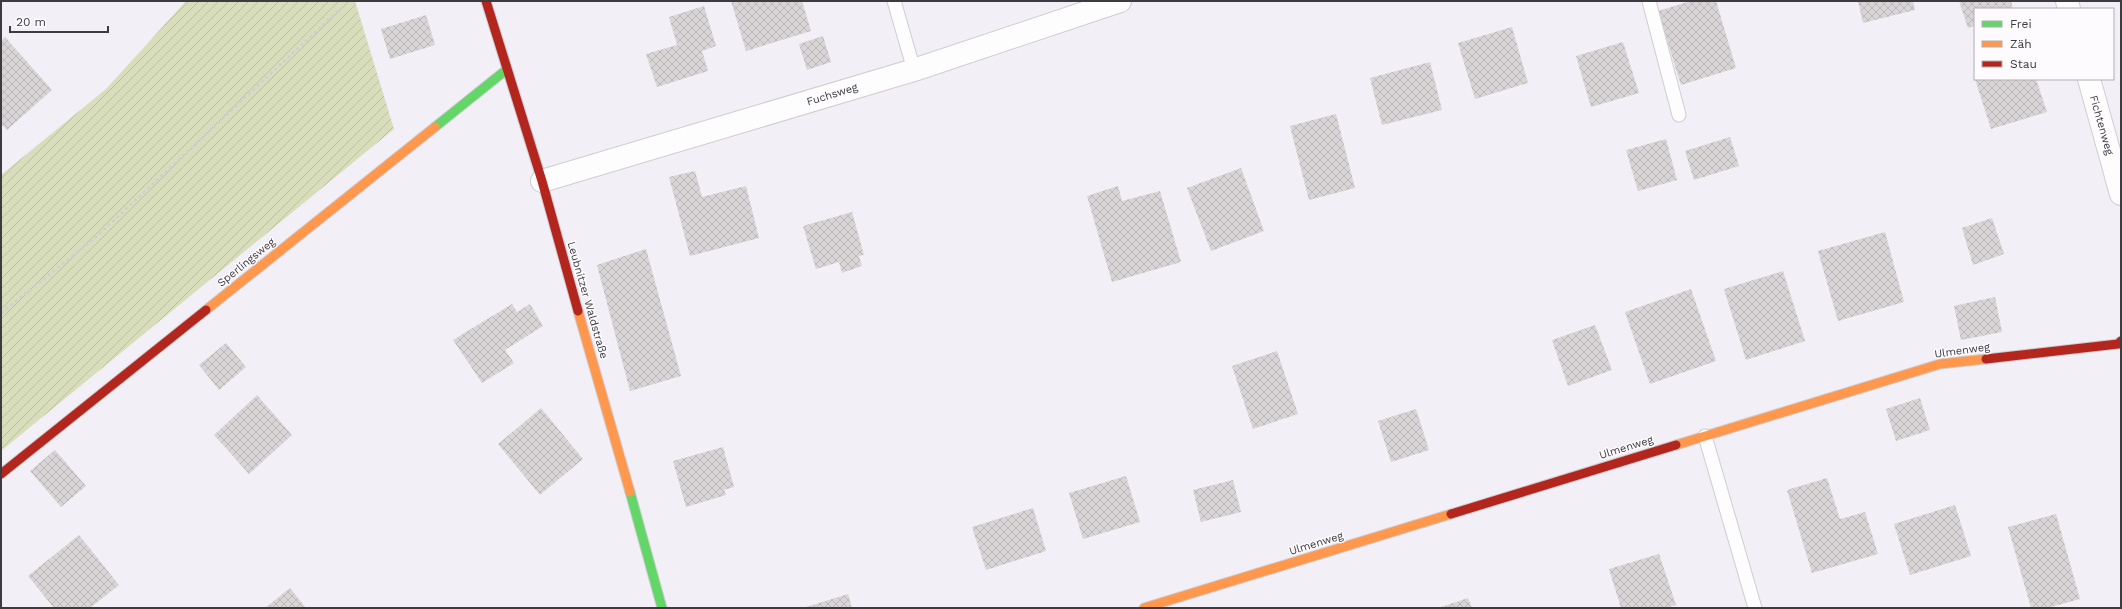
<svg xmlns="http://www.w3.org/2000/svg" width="2122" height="609" viewBox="0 0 2122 609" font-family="'Work Sans',sans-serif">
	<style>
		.garden { fill: url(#garden-furrows) }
		.building { fill: url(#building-cross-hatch) }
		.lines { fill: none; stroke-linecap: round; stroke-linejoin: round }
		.lane-casing { stroke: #cfcdd2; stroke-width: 15 }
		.street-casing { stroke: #cfcdd2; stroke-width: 24 }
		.fast-casing { stroke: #cfcdd2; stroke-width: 11 }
		.slow-casing { stroke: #cfcdd2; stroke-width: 11 }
		.jam-casing { stroke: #cfcdd2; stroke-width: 11 }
		.path { stroke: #d0ced1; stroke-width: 2.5; stroke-dasharray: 3 3; stroke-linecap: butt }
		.lane { stroke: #fdfdfe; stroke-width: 13 }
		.street { stroke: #fdfdfe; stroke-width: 22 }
		.fast { stroke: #63d668; stroke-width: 9 }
		.slow { stroke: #ff974d; stroke-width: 9 }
		.jam { stroke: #b3261e; stroke-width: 9 }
		.labels { text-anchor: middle; stroke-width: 3; stroke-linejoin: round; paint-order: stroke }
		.street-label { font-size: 11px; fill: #3e3b40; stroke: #fdfbfe }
	</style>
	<defs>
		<pattern id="garden-furrows" width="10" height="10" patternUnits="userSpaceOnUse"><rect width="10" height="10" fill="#d8debc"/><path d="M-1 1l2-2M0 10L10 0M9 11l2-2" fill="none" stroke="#babfa3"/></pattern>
		<pattern id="building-cross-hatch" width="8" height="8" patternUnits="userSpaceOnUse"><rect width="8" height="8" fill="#d9d5d7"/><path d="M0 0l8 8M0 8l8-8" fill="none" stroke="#bbb8ba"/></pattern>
	</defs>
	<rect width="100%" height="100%" fill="#f2eff6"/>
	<path class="garden" d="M186,1H355L394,129L1,451V175L106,89Z"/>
	<g class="building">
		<path d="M731,1H802L811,31L746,51Z"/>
		<path d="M1691,1H1716L1736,68L1681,85L1658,11Z"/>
		<path d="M1858,1H1913L1915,10L1863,23Z"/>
		<path d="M1959,1H2011L2013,9H1975V26L1968,28Z"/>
		<path d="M704,6L716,46L702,51L708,71L657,87L646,54L677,45L669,17Z"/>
		<path d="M426,15L435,45L390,59L381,29Z"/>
		<path d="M1512,27L1528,83L1475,99L1458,43Z"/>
		<path d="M823,36L831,62L807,70L799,44Z"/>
		<path d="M5,37L52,90L7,130L1,124V41Z"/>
		<path d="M1623,42L1639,93L1591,107L1576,56Z"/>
		<path d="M1430,62L1442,110L1382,125L1370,78Z"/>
		<path d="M1975,79H2036L2047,112L1991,129Z"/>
		<path d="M1336,114L1355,188L1309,200L1290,126Z"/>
		<path d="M1730,137L1739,166L1694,180L1685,151Z"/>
		<path d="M1666,139L1677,180L1638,191L1626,150Z"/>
		<path d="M1241,168L1264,231L1211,251L1187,188Z"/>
		<path d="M695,171L702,197L746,186L759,238L690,256L669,177Z"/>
		<path d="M1118,186L1122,201L1160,191L1181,262L1112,282L1087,196Z"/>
		<path d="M852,212L864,255L859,256L862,266L842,273L839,262L816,269L803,226Z"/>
		<path d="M1992,218L2004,254L1973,265L1962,228Z"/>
		<path d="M1885,232L1904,302L1838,321L1818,251Z"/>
		<path d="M646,249L681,376L630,391L597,265Z"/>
		<path d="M1783,271L1805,341L1746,360L1724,289Z"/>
		<path d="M1691,289L1716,361L1650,384L1625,312Z"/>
		<path d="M1995,297L2002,332L1961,340L1954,306Z"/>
		<path d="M512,304L517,312L530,304L543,326L505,350L514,363L482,383L453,340Z"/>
		<path d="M1595,325L1612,370L1568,386L1552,340Z"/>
		<path d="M226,343L246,367L219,390L199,365Z"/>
		<path d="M1277,351L1298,414L1253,429L1232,366Z"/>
		<path d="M257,395L292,435L249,474L214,435Z"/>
		<path d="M1920,398L1930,430L1896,441L1886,409Z"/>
		<path d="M541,408L583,459L540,495L498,444Z"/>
		<path d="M1416,409L1429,450L1391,462L1378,421Z"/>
		<path d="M723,447L734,487L724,490L726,495L686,507L673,461Z"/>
		<path d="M55,450L86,486L61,507L30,471Z"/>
		<path d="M1126,476L1140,522L1083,539L1069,493Z"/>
		<path d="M1827,478L1840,519L1865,512L1878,554L1812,573L1787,490Z"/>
		<path d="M1233,480L1241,512L1201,522L1193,490Z"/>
		<path d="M1955,505L1971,556L1910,575L1894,524Z"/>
		<path d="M1033,508L1046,551L986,570L972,527Z"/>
		<path d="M2056,514L2080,599L2047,608H2031L2008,527Z"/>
		<path d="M79,535L119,585L90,608H54L28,576Z"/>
		<path d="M1659,554L1676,605L1666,608H1621L1609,569Z"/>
		<path d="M290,588L306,608H265Z"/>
		<path d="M848,594L852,608H803Z"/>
		<path d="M1468,598L1472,608H1438Z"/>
	</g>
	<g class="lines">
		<g class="lane-casing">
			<g id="lane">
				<path d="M894,1L914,70"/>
				<path d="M1649,1L1679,115"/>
				<path d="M1705,436L1755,608"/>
			</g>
		</g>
		<g class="street-casing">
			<g id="street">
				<path d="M2067,1L2069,9"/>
				<path d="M2089,79L2121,194"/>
				<path d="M542,181L914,70L1120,1"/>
			</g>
		</g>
		<g class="fast-casing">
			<g id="fast">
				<path d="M435,127L506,70"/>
				<path d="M630,492L662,608"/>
			</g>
		</g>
		<g class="slow-casing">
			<g id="slow">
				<path d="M206,310L435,127"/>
				<path d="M578,311L630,492"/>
				<path d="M1676,445L1940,364L1986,359"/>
				<path d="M1144,608L1451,514"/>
			</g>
		</g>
		<g class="jam-casing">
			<g id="jam">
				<path d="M486,1L542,181L578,311"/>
				<path d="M1986,359L2118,344L2121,341"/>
				<path d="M1,474L206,310"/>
				<path d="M1451,514L1676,445"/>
			</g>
		</g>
		<path class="path" d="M1,313L96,237L341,8"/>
		<use href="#lane" class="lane"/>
		<use href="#street" class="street"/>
		<use href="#fast" class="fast"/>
		<use href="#slow" class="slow"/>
		<use href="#jam" class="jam"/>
	</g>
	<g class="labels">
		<g class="street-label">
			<text transform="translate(832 94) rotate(-17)" y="4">Fuchsweg</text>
			<text transform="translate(2102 125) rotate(74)" y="4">Fichtenweg</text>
			<text transform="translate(246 262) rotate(-39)" y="4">Sperlingsweg</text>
			<text transform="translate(588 300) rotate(74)" y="4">Leubnitzer Waldstraße</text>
			<text transform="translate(1962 350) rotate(-8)" y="4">Ulmenweg</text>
			<text transform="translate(1626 447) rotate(-17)" y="4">Ulmenweg</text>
			<text transform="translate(1316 543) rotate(-17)" y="4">Ulmenweg</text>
		</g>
	</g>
	<rect width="2122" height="609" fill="none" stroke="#3e3b40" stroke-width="4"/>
	<rect x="1974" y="8" width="140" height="72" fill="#fdfbfe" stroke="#b1aeb2"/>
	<rect x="1982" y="21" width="20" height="6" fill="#63d668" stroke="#b1aeb2"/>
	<text x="2010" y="28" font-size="12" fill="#3e3b40">Frei</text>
	<rect x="1982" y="41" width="20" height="6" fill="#ff974d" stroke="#b1aeb2"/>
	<text x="2010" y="48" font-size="12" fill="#3e3b40">Zäh</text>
	<rect x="1982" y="61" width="20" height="6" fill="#b3261e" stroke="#b1aeb2"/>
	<text x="2010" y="68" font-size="12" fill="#3e3b40">Stau</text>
	<path d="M10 26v6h98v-6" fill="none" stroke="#3e3b40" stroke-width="2"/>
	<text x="16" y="26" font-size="12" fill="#3e3b40" stroke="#fdfbfe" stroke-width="3" paint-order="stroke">20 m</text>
</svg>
